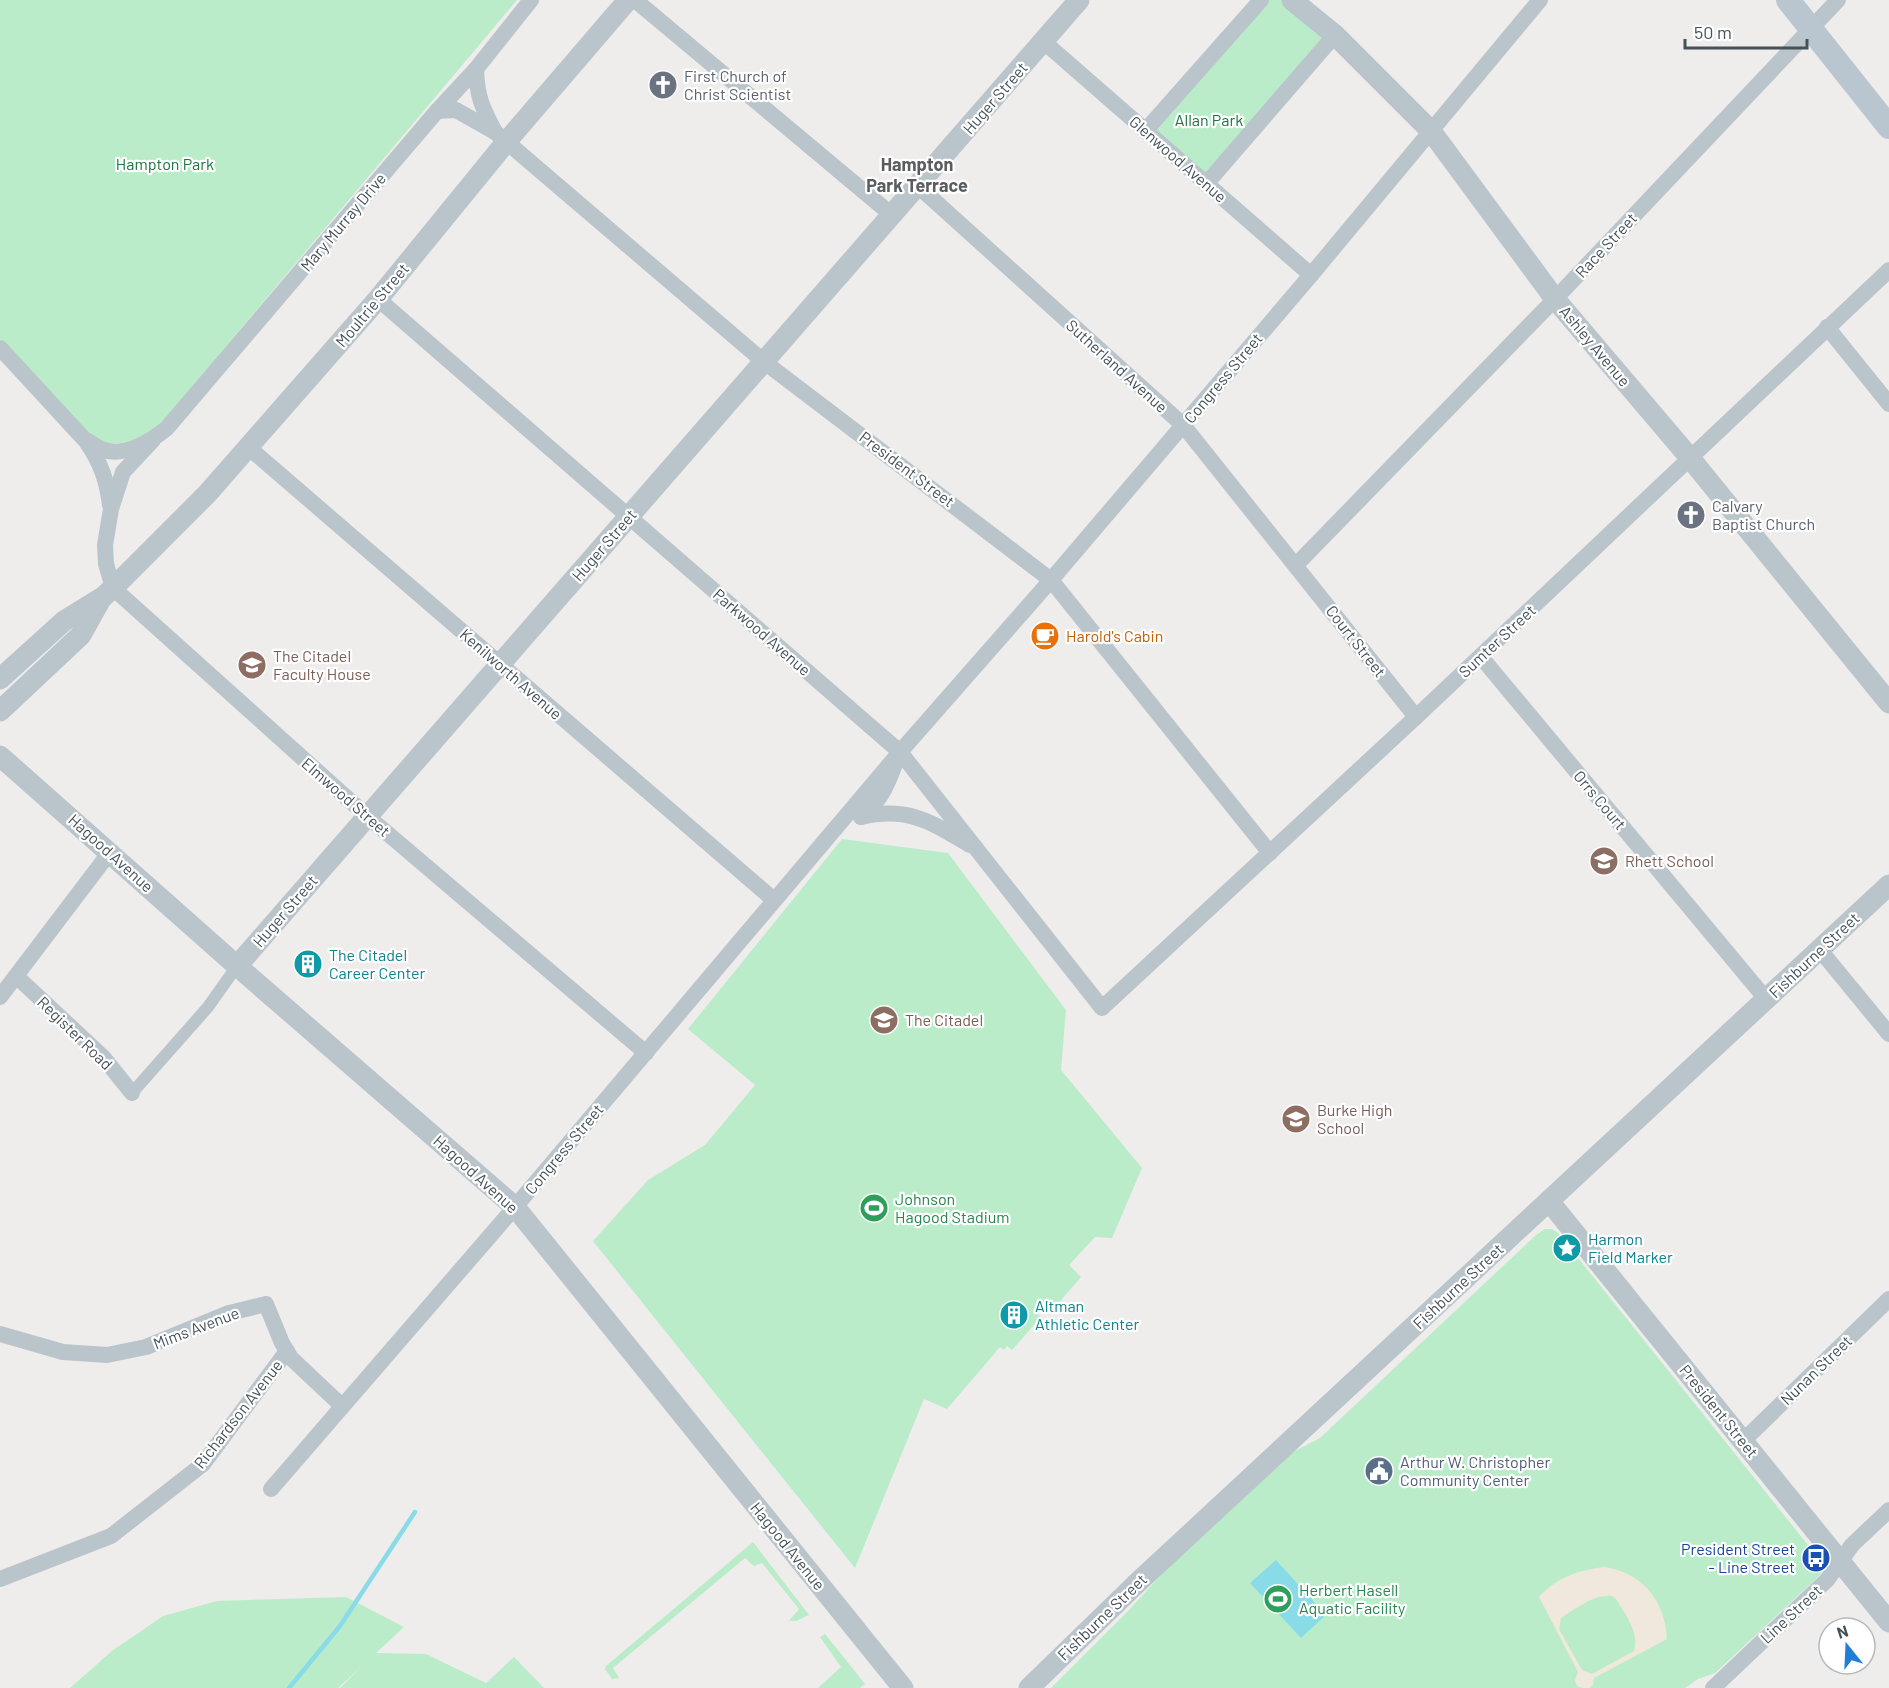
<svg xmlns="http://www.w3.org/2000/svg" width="1889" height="1688" viewBox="0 0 1889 1688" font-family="Barlow,sans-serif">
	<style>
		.green { fill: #baecc9 }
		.sand { fill: #f0e8dc; fill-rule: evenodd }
		.water { fill: #89dce7 }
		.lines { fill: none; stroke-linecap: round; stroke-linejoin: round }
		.stream { stroke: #89dce7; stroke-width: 4.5 }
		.pedestrian { stroke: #bac5cb; stroke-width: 12 }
		.minor { stroke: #bac5cb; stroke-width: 16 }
		.tertiary { stroke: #bac5cb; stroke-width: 21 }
		.secondary { stroke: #bac6cf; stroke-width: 24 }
		.labels { text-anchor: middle; stroke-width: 4.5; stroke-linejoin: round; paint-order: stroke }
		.worship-label { font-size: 16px; fill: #5b616d; stroke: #fff; text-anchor: start }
		.street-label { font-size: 16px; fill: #455158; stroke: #fff }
		.park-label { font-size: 16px; fill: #1a7540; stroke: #fff }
		.food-label { font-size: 16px; fill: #c56008; stroke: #fff; text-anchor: start }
		.education-label { font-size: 16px; fill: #785e54; stroke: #fff; text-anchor: start }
		.culture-label { font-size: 16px; fill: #0d838f; stroke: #fff; text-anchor: start }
		.leisure-label { font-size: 16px; fill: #27864d; stroke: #fff; text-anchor: start }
		.service-label { font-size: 16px; fill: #4e5e75; stroke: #fff; text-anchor: start }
		.transit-label { font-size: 16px; fill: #164399; stroke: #fff; text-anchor: end }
		.neighbourhood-label { font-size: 18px; font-weight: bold; fill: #595d60; stroke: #fff }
	</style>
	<rect width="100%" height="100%" fill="#efecec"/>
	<g class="green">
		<path d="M0,0H517L163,421C147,434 126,448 104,442C99,440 92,435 87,432L0,339Z"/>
		<path d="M1267,0H1282L1328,36L1207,177L1152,130Z"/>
		<path d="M842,839L948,853L1066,1010L1061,1070L1142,1168L1112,1238L1095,1237L1069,1265L1081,1277L1050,1313L1039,1303L1036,1306L1039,1308L1036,1312L1041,1317L1012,1350L1007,1346L1004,1350L1000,1347L947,1409L924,1399L855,1568L593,1241L648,1180L705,1145L755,1085L688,1029Z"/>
		<path d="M1545,1229H1552L1558,1233L1824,1565V1569L1819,1576L1715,1673L1698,1679L1685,1688H1051L1129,1610L1173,1562L1289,1454L1320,1438L1536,1235Z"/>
		<path d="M753,1542L809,1615L796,1621H789L799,1609L762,1563L754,1566L745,1558L613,1668L619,1678L612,1679L605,1669L606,1666Z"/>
		<path d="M346,1597L404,1627L376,1653L426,1654L486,1683L514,1657L544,1688H340L362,1666L338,1688H70L112,1651L163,1616L217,1601Z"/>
		<path d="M825,1634L865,1684L860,1688H818L841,1667L820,1637Z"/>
	</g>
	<path class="sand" d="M1605,1567C1643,1573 1665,1601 1667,1639L1594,1678L1593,1685L1589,1688C1581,1688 1576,1688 1575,1680L1578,1672L1539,1597C1557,1577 1579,1570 1605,1567ZM1612,1596L1616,1599C1625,1614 1640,1633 1634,1651L1592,1674L1582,1670L1559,1629L1561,1618C1575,1609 1594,1594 1612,1596Z"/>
	<path class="water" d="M1276,1560L1326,1615L1301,1638L1250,1583Z"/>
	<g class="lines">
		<path class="stream" d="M289,1688L340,1626L415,1512"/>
		<path class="pedestrian" d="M132,1093L208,1007L237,966"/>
		<g class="minor">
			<path d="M635,0L892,215"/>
			<path d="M1044,42L1311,275"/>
			<path d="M476,69C477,97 482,107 495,132"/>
			<path d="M437,111L456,110L495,132L763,361L1051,580L1270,853"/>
			<path d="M1145,131L1261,0"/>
			<path d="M1206,184L1335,35"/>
			<path d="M918,186L1183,425L1416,717"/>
			<path d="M378,299L900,752L1102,1008L1416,717L1889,270"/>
			<path d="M1827,327L1889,404"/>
			<path d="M0,348L84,439C90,442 95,446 101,449C123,458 150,442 167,428L437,111L476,69L531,0"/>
			<path d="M153,440L123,472L111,509L105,545L106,564L113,588L367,816L646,1053"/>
			<path d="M87,443C101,463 107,481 110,505"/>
			<path d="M248,447L774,900"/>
			<path d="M1296,565L1555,299L1838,0"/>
			<path d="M1481,657L1766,999"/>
			<path d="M861,817C908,806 931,822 970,845"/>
			<path d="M861,817C879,803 886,788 894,767"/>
			<path d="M1820,950L1889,1034"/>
			<path d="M16,976L103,1057L132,1093"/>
			<path d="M0,997L110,852"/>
			<path d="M0,1334L63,1352L107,1355L146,1347L229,1313L266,1304L282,1343L291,1358L342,1406"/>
			<path d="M1743,1441L1889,1299"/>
			<path d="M271,1489L515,1207L900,752L1051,580L1311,275L1540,0"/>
			<path d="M0,1579L111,1536L203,1464L287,1351"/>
			<path d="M1713,1688L1827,1580L1852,1545L1889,1510"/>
		</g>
		<g class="tertiary">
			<path d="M1292,0L1335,35L1431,131L1555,299L1690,458L1889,703"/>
			<path d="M0,679L64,621L103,597L113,588L207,494L378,299L507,141L628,0"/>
			<path d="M0,711L81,635L101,599"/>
			<path d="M0,756L237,966L515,1207L903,1688"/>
			<path d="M237,966L1079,0"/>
			<path d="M1549,1201L1889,1622"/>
			<path d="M1029,1688L1135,1585L1889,885"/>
		</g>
		<path class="secondary" d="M1788,0L1889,127"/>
	</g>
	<defs>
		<g id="church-disc" transform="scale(1.5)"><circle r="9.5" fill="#6b7280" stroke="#fff"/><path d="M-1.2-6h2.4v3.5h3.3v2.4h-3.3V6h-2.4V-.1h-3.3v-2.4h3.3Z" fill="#fff"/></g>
		<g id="cafe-disc" transform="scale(1.5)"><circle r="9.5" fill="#e8710a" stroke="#fff"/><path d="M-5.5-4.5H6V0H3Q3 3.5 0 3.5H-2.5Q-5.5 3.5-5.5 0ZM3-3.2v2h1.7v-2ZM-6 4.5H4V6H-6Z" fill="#fff"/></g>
		<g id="school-disc" transform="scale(1.5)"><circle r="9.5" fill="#8d6e63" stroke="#fff"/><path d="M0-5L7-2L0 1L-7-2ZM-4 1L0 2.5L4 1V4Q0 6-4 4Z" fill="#fff"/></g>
		<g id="building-disc" transform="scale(1.5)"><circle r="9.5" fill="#0f9aa8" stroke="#fff"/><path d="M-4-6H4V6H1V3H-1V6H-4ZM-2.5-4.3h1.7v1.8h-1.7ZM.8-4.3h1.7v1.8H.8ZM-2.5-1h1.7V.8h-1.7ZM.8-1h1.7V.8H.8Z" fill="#fff"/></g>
		<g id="university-disc" transform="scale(1.5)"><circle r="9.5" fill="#8d6e63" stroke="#fff"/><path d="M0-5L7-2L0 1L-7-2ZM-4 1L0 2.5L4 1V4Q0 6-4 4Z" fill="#fff"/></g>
		<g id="stadium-disc" transform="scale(1.5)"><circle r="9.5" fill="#2e9e5b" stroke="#fff"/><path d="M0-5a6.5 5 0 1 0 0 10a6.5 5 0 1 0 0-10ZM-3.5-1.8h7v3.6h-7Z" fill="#fff"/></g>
		<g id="sight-disc" transform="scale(1.5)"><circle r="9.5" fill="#0f9aa8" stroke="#fff"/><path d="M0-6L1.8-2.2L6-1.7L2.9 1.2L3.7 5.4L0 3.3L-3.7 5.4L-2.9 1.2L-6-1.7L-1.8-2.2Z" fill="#fff"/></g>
		<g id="civic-disc" transform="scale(1.5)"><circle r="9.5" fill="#5c6f8a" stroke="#fff"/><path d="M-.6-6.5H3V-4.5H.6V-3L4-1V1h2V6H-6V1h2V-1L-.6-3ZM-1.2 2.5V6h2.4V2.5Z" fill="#fff"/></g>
		<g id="bus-disc" transform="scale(1.5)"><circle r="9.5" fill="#1a4fb4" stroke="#fff"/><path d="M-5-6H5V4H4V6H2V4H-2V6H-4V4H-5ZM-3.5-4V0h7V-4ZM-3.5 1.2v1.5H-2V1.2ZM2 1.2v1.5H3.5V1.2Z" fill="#fff"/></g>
	</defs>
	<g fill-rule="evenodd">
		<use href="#church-disc" x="663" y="85"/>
		<use href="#church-disc" x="1691" y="515"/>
		<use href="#cafe-disc" x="1045" y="636"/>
		<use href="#school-disc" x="252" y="665"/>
		<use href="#school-disc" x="1604" y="861"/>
		<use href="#building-disc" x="308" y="964"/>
		<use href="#university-disc" x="884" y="1020"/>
		<use href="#school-disc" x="1296" y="1119"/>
		<use href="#stadium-disc" x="874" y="1208"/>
		<use href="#sight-disc" x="1567" y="1248"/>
		<use href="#building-disc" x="1014" y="1315"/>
		<use href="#civic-disc" x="1379" y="1471"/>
		<use href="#bus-disc" x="1816" y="1558"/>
		<use href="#stadium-disc" x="1278" y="1599"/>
	</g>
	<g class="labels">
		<g class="worship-label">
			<text x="684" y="82">First Church of<tspan x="684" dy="18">Christ Scientist</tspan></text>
			<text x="1712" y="512">Calvary<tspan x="1712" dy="18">Baptist Church</tspan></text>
		</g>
		<g class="street-label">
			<text transform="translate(995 98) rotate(-49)" y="6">Huger Street</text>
			<text transform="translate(1178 159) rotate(41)" y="6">Glenwood Avenue</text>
			<text transform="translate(343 222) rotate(-50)" y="6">Mary Murray Drive</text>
			<text transform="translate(1606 245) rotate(-47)" y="6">Race Street</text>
			<text transform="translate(372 305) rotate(-50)" y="6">Moultrie Street</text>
			<text transform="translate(1595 346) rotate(50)" y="6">Ashley Avenue</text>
			<text transform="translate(1117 366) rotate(42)" y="6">Sutherland Avenue</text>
			<text transform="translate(1223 378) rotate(-50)" y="6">Congress Street</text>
			<text transform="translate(907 469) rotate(37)" y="6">President Street</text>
			<text transform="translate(604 545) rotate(-49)" y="6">Huger Street</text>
			<text transform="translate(762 632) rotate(41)" y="6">Parkwood Avenue</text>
			<text transform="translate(1356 641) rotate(52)" y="6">Court Street</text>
			<text transform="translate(1497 641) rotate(-43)" y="6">Sumter Street</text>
			<text transform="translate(511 674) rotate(41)" y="6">Kenilworth Avenue</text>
			<text transform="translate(346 797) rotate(41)" y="6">Elmwood Street</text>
			<text transform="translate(1600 800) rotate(50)" y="6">Orrs Court</text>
			<text transform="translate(111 853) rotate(42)" y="6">Hagood Avenue</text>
			<text transform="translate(285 911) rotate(-49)" y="6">Huger Street</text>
			<text transform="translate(1814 955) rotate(-43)" y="6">Fishburne Street</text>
			<text transform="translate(75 1033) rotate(44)" y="6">Register Road</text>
			<text transform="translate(564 1149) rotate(-50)" y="6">Congress Street</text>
			<text transform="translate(476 1174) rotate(42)" y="6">Hagood Avenue</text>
			<text transform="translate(1458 1286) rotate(-43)" y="6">Fishburne Street</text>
			<text transform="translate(196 1328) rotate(-21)" y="6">Mims Avenue</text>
			<text transform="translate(1816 1370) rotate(-44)" y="6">Nunan Street</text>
			<text transform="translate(1719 1411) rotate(51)" y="6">President Street</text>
			<text transform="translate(238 1414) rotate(-52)" y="6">Richardson Avenue</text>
			<text transform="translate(788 1546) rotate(51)" y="6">Hagood Avenue</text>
			<text transform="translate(1791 1614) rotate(-43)" y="6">Line Street</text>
			<text transform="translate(1102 1617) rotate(-44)" y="6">Fishburne Street</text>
		</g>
		<g class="park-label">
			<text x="1209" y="126">Allan Park</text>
			<text x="165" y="170">Hampton Park</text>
		</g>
		<g class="food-label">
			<text x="1066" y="642">Harold's Cabin</text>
		</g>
		<g class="education-label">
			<text x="273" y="662">The Citadel<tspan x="273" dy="18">Faculty House</tspan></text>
			<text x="1625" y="867">Rhett School</text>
			<text x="905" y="1026">The Citadel</text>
			<text x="1317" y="1116">Burke High<tspan x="1317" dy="18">School</tspan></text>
		</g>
		<g class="culture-label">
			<text x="329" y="961">The Citadel<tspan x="329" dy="18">Career Center</tspan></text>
			<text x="1588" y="1245">Harmon<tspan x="1588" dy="18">Field Marker</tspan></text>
			<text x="1035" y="1312">Altman<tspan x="1035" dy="18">Athletic Center</tspan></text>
		</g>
		<g class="leisure-label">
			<text x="895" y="1205">Johnson<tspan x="895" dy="18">Hagood Stadium</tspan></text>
			<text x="1299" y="1596">Herbert Hasell<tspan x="1299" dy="18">Aquatic Facility</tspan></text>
		</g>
		<g class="service-label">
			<text x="1400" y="1468">Arthur W. Christopher<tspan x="1400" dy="18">Community Center</tspan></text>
		</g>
		<g class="transit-label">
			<text x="1795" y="1555">President Street<tspan x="1795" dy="18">- Line Street</tspan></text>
		</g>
		<g class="neighbourhood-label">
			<text x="917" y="171">Hampton<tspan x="917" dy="21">Park Terrace</tspan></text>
		</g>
	</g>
	<g transform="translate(1847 1646) rotate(342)"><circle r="28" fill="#ffffff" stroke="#b5b9bc" stroke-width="1.5"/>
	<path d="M0-4.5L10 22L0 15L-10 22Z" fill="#207ed4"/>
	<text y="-9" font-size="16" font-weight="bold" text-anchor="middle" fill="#455158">N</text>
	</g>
	<path d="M1685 39v9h122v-9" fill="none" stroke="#455158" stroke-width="3"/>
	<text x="1694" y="39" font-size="18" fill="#455158" stroke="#ffffff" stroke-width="4.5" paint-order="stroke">50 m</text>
</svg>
